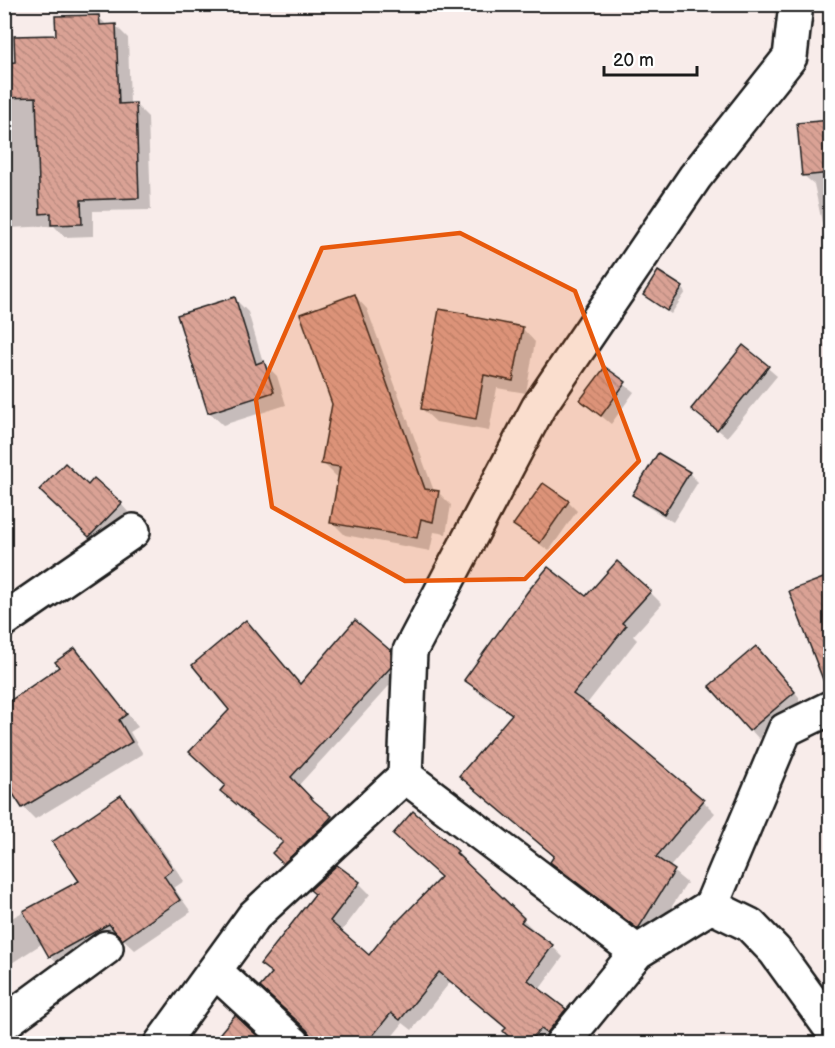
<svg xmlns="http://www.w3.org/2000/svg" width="835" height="1048" viewBox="0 0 835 1048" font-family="'Balsamiq Sans',sans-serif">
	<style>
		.shadow { fill: #0003 }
		.building { fill: url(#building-back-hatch); stroke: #1c1c1c; stroke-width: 1.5 }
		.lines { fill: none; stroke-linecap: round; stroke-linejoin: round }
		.minor-casing { stroke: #1c1c1c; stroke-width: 38 }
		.minor { stroke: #fff; stroke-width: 33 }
		.marked { fill: #e8590c; fill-opacity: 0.2; stroke: #e8590c; stroke-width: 4.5; stroke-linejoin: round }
	</style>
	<defs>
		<pattern id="building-back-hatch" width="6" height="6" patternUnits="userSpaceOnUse" patternTransform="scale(1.5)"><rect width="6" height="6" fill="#daa295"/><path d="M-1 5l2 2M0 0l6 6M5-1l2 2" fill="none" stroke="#ba8b80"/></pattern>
	</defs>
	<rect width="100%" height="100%" fill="#f8ecea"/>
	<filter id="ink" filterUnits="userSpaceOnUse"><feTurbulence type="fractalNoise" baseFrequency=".0167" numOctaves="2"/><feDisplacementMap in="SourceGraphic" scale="12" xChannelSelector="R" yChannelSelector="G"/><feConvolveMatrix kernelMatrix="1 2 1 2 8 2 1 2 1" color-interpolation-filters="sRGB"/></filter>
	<g filter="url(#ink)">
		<g class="shadow">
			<path d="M98,17L108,26H116L128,38L130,105H136L148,117L151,210L93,211V236L65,237L54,226L8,228V240H4V90L17,64L58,36Z"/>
			<path d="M830,122V255L828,252L814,184L803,175Z"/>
			<path d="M682,288L686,292L671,314L649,299Z"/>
			<path d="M354,295L367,309L434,491L438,492L451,505L446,534L434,532L430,551L345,535L332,522L340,477L336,476L323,463Z"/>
			<path d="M235,299L248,312L263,362L277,376L286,405L223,425L209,412Z"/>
			<path d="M468,315L471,319L522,328L535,342L526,393L497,388L489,431L436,422L422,409Z"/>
			<path d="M743,347L777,376L727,437L702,417Z"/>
			<path d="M605,369L634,392L611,424L582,400Z"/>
			<path d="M689,473L698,482L673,522L643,504L634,495Z"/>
			<path d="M543,485L568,502L577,511L549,551L524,533L515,524Z"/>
			<path d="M50,499L121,504L129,513L99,545Z"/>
			<path d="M650,592L662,604L633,636L637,640L586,705L703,801L715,813L669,868L687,883L650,940L564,874L552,862L555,857L461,776L513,716L478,692L466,679L587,598Z"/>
			<path d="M74,650L86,662L138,727L130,732L143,754L35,819L23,807L61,667Z"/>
			<path d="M390,653L399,661L398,676L298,786L339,825L292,871L274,853L284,843L230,799L301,685Z"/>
			<path d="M765,657L799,697V705L759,739L711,686Z"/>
			<path d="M121,797L133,808L184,881L174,888L191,912L135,950L120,936L62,968L51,956L43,943L4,968V922L81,881Z"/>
			<path d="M406,845L457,852L468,863L466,865L534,930L533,932L552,946L563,957L539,990L576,1021L548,1044H518L507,1029L451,981L412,1030L403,1023L386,1044H314L313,1037L273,974L262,964L359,883L370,894L341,932L369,957L442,877Z"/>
			<path d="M89,1034L102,1044H82Z"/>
			<path d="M68,1039L74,1044H64Z"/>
		</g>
		<g class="building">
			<path d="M99,15L100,25L116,24L119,104L136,103L139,198L81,200L82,224L51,225V213L40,214L36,97L4,98V63L15,62L14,36L56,35L55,16Z"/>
			<path d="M831,120V173L802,176L797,123Z"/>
			<path d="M658,271L683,287L667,311L643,295Z"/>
			<path d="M355,294L425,489L439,491L433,522L421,519L417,538L330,523L340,467L321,464L332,404L300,314Z"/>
			<path d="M235,297L256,364L264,361L274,392L208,413L177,315Z"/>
			<path d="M439,309L468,314V316L523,327L513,381L484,375L476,419L421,409Z"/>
			<path d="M743,345L769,366L717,430L691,409Z"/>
			<path d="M605,367L626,382L601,416L580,400Z"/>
			<path d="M658,453L690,472L664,514L632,495Z"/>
			<path d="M65,463L88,485L94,478L122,503L89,537L39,490Z"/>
			<path d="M543,483L569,501L540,543L513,525Z"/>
			<path d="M617,561L651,591L622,623L626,626L573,694L601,714L704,800L656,857L675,870L638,929L550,862L554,856L459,776L512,714L464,680L528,591L548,567L586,596Z"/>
			<path d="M831,575V689L827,690L789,591Z"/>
			<path d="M246,620L300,684L355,620L391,651V667L291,777L314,801L332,816L323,826L283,864L272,853L283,842L220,791L225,785L189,752L229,710L192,665Z"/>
			<path d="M756,646L795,692L749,731L709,686Z"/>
			<path d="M75,648L127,714L119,720L132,742L22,808L4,780V705L59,667L55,662Z"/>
			<path d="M121,795L173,869L164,876L180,900L122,940L109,924L49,957L23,911L79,881L52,842Z"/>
			<path d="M413,811L458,851L456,853L524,918L521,922L553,945L528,980L566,1009L547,1033L541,1029L526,1044H516L503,1031L506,1028L439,972L400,1020L391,1013L366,1044H312V1038L307,1030L260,987L272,973L260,964L315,894L310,890L337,865L360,882L330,921L369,955L396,921L397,922L441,877L393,834Z"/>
			<path d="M235,1015L266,1044H211Z"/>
		</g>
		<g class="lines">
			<g class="minor-casing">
				<g id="minor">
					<path d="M4,620L133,531"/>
					<path d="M405,776L637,952"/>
					<path d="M711,906L750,925L775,951L830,1027"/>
					<path d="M215,971L294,1044"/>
					<path d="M4,1023L106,948"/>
					<path d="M161,1044L254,916L405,776L410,651L538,408L695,177L790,57L796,4"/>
					<path d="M562,1044L637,952L711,906L785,730L830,708"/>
				</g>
			</g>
			<use href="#minor" class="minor"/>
		</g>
	</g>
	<path class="marked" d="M460,233L575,291L639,461L525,579L405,581L272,507L256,400L322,248Z"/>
	<rect width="835" height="1048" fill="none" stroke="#fff" stroke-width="24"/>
	<rect x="12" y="12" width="811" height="1024" fill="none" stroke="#1c1c1c" stroke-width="2" filter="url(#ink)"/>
	<path d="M604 66v9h93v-9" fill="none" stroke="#1c1c1c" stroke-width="3"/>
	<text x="613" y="66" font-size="18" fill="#1c1c1c" stroke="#ffffff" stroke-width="4.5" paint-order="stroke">20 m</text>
</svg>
